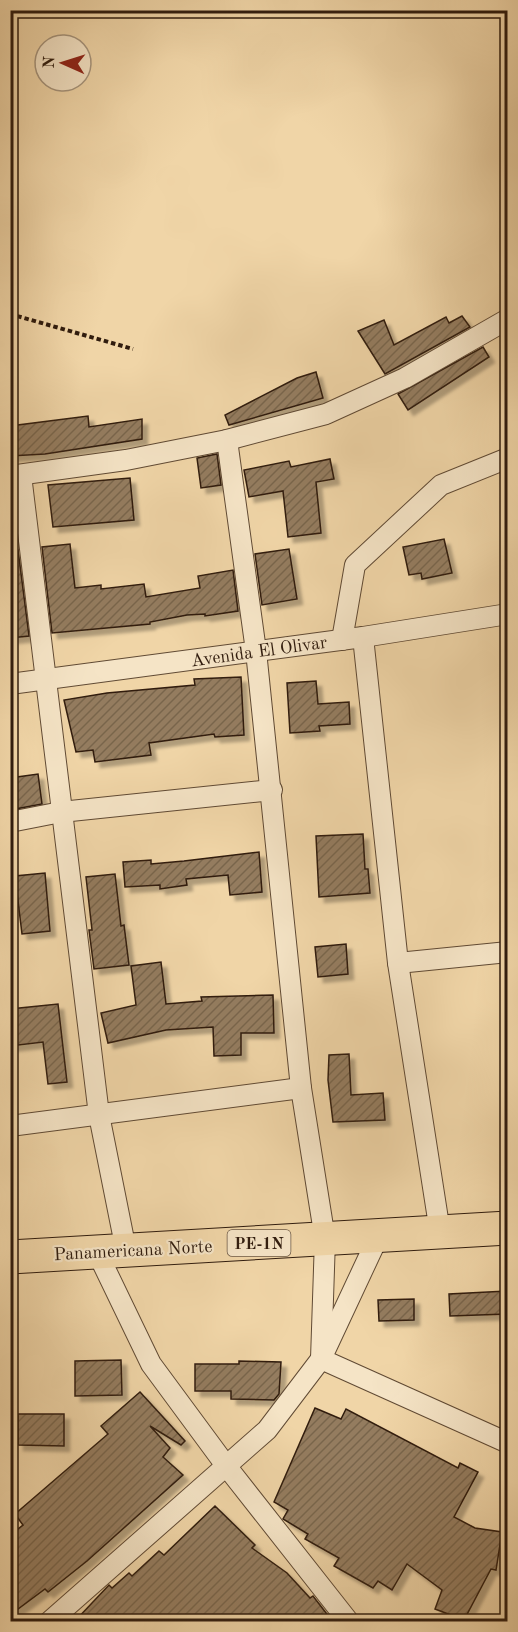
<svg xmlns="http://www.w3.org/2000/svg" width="518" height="1632" viewBox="0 0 518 1632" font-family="'Old Standard TT',serif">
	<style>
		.building { fill: url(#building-hatch); stroke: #301c0e; stroke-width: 1.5; filter: url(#shadow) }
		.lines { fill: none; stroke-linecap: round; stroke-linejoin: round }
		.street-casing { stroke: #604a34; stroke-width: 22 }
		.highway-casing { stroke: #301c0e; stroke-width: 35 }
		.path { stroke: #301c0e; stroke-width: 4; stroke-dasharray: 4.5 3; stroke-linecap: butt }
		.street { stroke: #f5e4c6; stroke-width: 20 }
		.highway { stroke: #f0d5a7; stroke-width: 33 }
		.labels { text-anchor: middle; stroke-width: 4.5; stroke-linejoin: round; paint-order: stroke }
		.shield { fill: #f5e4c6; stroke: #6b5845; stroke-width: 1.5 }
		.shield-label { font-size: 16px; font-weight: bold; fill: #301c0e }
		.street-label { font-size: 18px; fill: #301c0e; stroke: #f5e4c6 }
	</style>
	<defs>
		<pattern id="building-hatch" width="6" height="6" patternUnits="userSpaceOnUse" patternTransform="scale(1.5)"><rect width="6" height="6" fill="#947c5e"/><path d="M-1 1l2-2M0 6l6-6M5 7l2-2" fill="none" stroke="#79654c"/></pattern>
		<filter id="shadow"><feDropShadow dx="5.5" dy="5.5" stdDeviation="1.5" flood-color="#0004"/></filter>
	</defs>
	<rect width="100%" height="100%" fill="#f0d5a7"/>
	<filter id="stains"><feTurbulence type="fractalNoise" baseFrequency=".00333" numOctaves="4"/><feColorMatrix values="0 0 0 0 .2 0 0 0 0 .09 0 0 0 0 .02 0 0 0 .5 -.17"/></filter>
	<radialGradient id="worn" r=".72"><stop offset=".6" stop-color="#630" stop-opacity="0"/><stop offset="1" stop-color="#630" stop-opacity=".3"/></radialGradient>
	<g class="building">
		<path d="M462,316L470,327L385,374L358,331L384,320L394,345L446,317L449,323Z"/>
		<path d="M483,347L489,357L408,410L398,394Z"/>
		<path d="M316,372L323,398L229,425L225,415L297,378Z"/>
		<path d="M88,416L89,427L142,419V439L45,454L10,456V426Z"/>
		<path d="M217,454L221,485L201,488L197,458Z"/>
		<path d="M330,459L334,479L316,482L321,533L288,537L283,491L249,497L244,470L289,461L291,467Z"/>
		<path d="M130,478L134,520L53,527L48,485Z"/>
		<path d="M444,539L452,573L422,579L421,573L409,575L403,547Z"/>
		<path d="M70,544L75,588L101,585V589L144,584L146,597L200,588L198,576L233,570L238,611L205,616V614L187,615L150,622V624L52,633L42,547Z"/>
		<path d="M289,549L297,599L262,605L255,554Z"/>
		<path d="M18,550L29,636L10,638V551Z"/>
		<path d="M241,677L244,735L215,737L214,734L149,743L151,755L95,762L93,750L76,752L64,700L107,693L195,685L194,679Z"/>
		<path d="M316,681L318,704L349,702L350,724L319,726L320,731L290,733L287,683Z"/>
		<path d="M38,774L42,804L10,810V778Z"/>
		<path d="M363,834L365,869H368L370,893L319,897L316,836Z"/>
		<path d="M259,852L262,892L230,895L228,875L186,879L187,885L160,889V885L125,887L123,862L151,860V864L184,861Z"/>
		<path d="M45,873L50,931L22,934L15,876Z"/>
		<path d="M115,874L121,926L124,925L129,965L94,969L89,930H92L86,877Z"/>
		<path d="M346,944L348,974L318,977L315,947Z"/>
		<path d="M161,962L166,1004L202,1001L201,997L273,995L274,1033H241V1055L214,1056L213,1027L166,1030L108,1043L101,1013L136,1005L131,966Z"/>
		<path d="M58,1004L67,1082L48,1084L43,1042L10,1046V1009Z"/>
		<path d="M349,1054L351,1095L383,1093L385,1120L333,1122L328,1080L329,1055Z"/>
		<path d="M507,1291V1314L450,1316L449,1294Z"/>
		<path d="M414,1299V1320L379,1321L378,1300Z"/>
		<path d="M121,1360L122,1395L75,1396V1361Z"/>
		<path d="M239,1361L281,1362L279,1394L274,1400L231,1399V1391H195V1364H239Z"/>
		<path d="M140,1392L185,1441L181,1445L150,1426L170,1448L163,1457L183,1475L87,1561L48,1592L45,1589L10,1615V1535L23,1525L15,1514L108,1434L101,1426Z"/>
		<path d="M315,1408L341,1419L346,1409L458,1468L460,1463L478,1472L454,1517L475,1528L502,1532L496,1570L491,1569L464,1620L435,1609L442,1590L407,1564L392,1590L378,1581L373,1588L334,1566L339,1558L305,1539L308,1534L283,1519L288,1510L274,1502Z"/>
		<path d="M18,1414H64V1446L18,1445Z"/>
		<path d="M215,1506L255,1545L252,1548L287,1573L310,1598L313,1596L333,1622H74L109,1585L112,1588L129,1573L132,1576L159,1551L164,1555Z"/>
	</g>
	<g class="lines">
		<g class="street-casing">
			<g id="street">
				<path d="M227,440L256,651L301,1088L325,1239L321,1359L508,1443"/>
				<path d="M21,475L99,1115L126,1250"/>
				<path d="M10,476L126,460L227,440L326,414L405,378L508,319"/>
				<path d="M363,637L398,963L440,1232"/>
				<path d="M342,640L355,565L441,485L508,458"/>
				<path d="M10,684L363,637L508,614"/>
				<path d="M10,822L61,812L272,790"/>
				<path d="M398,963L508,952"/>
				<path d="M10,1126L301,1088"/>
				<path d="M97,1252L151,1364L227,1467L349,1622"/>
				<path d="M49,1622L267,1430L321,1359L379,1235"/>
			</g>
		</g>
		<g class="highway-casing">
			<path id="highway" d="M10,1257L508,1228"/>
		</g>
		<path class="path" d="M10,314L133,349"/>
		<use href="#street" class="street"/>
		<use href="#highway" class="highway"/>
	</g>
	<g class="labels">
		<rect class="shield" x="227.5" y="1230" width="63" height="26" rx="4.5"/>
		<g class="shield-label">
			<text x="259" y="1249">PE-1N</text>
		</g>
		<g class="street-label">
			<text transform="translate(259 651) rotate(-8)" y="6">Avenida El Olivar</text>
			<text transform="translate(133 1250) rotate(-3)" y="6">Panamericana Norte</text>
		</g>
	</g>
	<rect width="518" height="1632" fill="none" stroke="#f0d5a7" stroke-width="36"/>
	<rect x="12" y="12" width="494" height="1608" fill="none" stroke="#301c0e" stroke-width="3"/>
	<rect x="18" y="18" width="482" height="1596" fill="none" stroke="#301c0e" stroke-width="1.5"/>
	<g transform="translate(63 63) rotate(273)"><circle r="28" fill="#f5e4c6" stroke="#a6947c" stroke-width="1.5"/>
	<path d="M0-4.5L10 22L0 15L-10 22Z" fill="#8f2418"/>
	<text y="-9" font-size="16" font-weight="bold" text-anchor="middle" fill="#301c0e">N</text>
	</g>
	<rect width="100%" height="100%" filter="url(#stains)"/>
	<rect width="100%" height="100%" fill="url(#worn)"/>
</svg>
